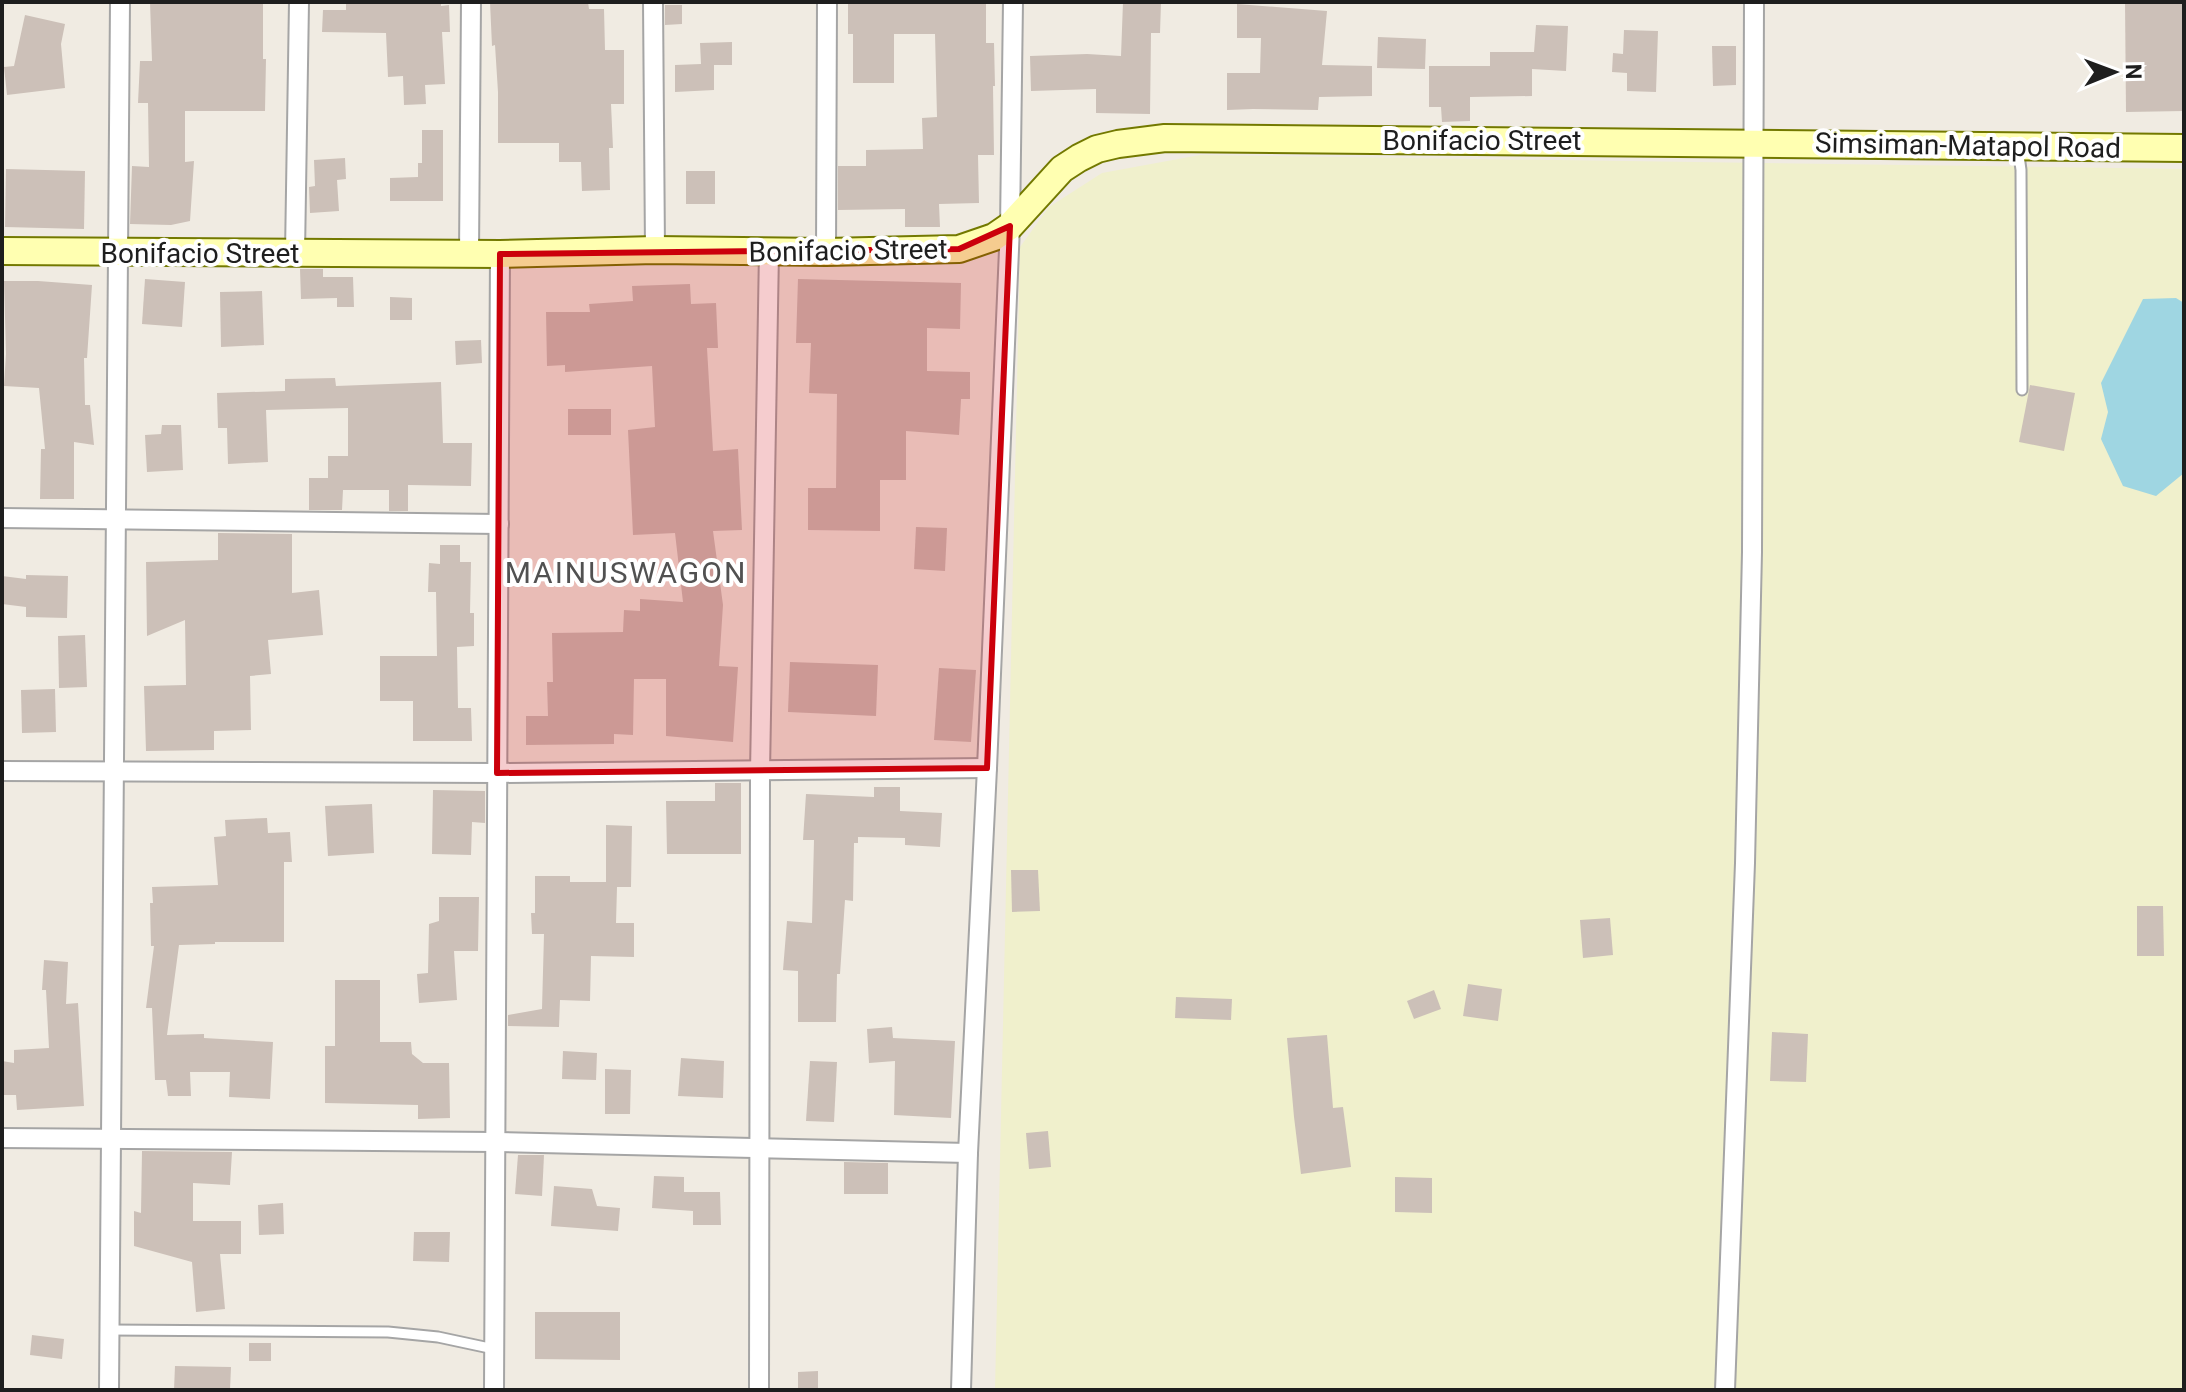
<svg xmlns="http://www.w3.org/2000/svg" width="2186" height="1392" viewBox="0 0 2186 1392" font-family="Roboto,sans-serif">
	<style>
		.farmland { fill: #f0f0cc }
		.water { fill: #9fd6e2 }
		.building { fill: #ccc0b8 }
		.lines { fill: none; stroke-linecap: round; stroke-linejoin: round }
		.lane-casing { stroke: #a5a5a5; stroke-width: 13 }
		.street-casing { stroke: #a5a5a5; stroke-width: 22 }
		.secondary-casing { stroke: #737900; stroke-width: 30 }
		.lane { stroke: #fff; stroke-width: 9 }
		.street { stroke: #fff; stroke-width: 18 }
		.secondary { stroke: #ffffb1; stroke-width: 26 }
		.marked { fill: #cb000b; fill-opacity: 0.2; stroke: #cb000b; stroke-width: 6; stroke-linejoin: round }
		.labels { text-anchor: middle; stroke-width: 8; stroke-linejoin: round; paint-order: stroke }
		.street-label { font-size: 28px; fill: #1e1e1e; stroke: #fff }
		.neighbourhood-label { font-size: 30px; letter-spacing: 2px; fill: #515151; stroke: #fff }
	</style>
	<rect width="100%" height="100%" fill="#f0ebe2"/>
	<path class="farmland" d="M1200,155L2184,169V1390H995L1020,247L1049,207L1102,173Z"/>
	<path class="water" d="M2176,298L2184,303V473L2156,496L2123,486L2101,439L2108,412L2101,383L2143,299Z"/>
	<g class="building">
		<path d="M150,2L263,4V59H266L265,111H185V162L194,161L190,221L171,225L130,224L132,166L149,167L148,103H138L140,61H152Z"/>
		<path d="M346,2H441V6L449,5L450,32H442L445,84L425,85L426,104L404,105L403,76L388,77L386,33L322,32L323,10H346Z"/>
		<path d="M490,2H588L589,9H604L605,50H624V104H611L613,148H609L610,190L582,191L581,162H559V143H498V92L495,45L492,46Z"/>
		<path d="M848,2H986V43H994L995,86H993L994,155H978L979,203L939,204L940,227H905V209L838,210V166H866V150L923,149L922,118L937,117L935,34H894V83H853V34H848Z"/>
		<path d="M1123,2H1161L1160,33H1151L1150,114L1096,113V89L1031,91L1030,56L1087,54L1121,56Z"/>
		<path d="M2125,2H2184V111L2126,112Z"/>
		<path d="M1237,4L1327,11L1322,65L1372,66V96L1319,97L1318,110L1253,109L1227,110V73H1260L1261,38H1237Z"/>
		<path d="M665,5H682V24L665,25Z"/>
		<path d="M25,15L65,24L61,44L65,88L7,95L4,67L14,66Z"/>
		<path d="M1536,25L1568,26L1566,71L1532,69V96L1470,97V121L1442,122L1441,107H1429V66H1490V52H1534Z"/>
		<path d="M1624,30L1658,31L1656,92L1627,91V73L1612,72L1613,53L1623,54Z"/>
		<path d="M1378,37L1426,39L1425,69L1377,68Z"/>
		<path d="M732,42V65H714V90L675,92V65L701,64L700,43Z"/>
		<path d="M1712,46H1736V85L1713,86Z"/>
		<path d="M422,130H443V201H390V178L418,177V163H422Z"/>
		<path d="M345,158L346,179L337,180L339,211L310,213L309,187L315,186L314,160Z"/>
		<path d="M6,169L85,171L84,229L5,227Z"/>
		<rect x="686" y="171" width="29" height="33"/>
		<path d="M300,269H323V277H353L354,307H337V298L301,299Z"/>
		<path d="M145,279L185,282L182,327L142,324Z"/>
		<path d="M798,279L961,283L960,329L927,328V371L970,372V399H961L959,435L906,431V480H880V531L808,530V488H836L837,394L809,393L811,343H796Z"/>
		<path d="M4,281H38L92,285L87,358H84L85,405H90L94,445L74,442V499H40L41,449H45L39,388L4,386L6,354Z"/>
		<path d="M690,284L691,304L716,303L718,348H707L713,451L738,449L742,530L713,531L723,605L719,666L738,667L733,742L666,736V679H634L633,735L614,734V744L526,745V716H548L547,682H553L552,633L623,632L624,610L640,611V599L683,602L675,533L633,535L628,430L655,427L652,366L565,372V365L547,366L546,312H590L589,304L633,301L632,286Z"/>
		<path d="M262,291L264,345L221,347L220,292Z"/>
		<path d="M390,297L412,298V320H390Z"/>
		<path d="M481,340L482,363L456,365L455,341Z"/>
		<path d="M335,378L336,386L441,382L443,443H472L471,486L408,485V511H389V490H343L342,510H309V478H328V456H348V408L266,410L268,462L228,464L227,428H218L217,393L285,391V379Z"/>
		<path d="M2030,385L2075,393L2064,451L2019,442Z"/>
		<rect x="568" y="409" width="43" height="26"/>
		<path d="M162,425H181L183,470L147,472L145,435L161,434Z"/>
		<path d="M916,527L947,528L945,571L914,569Z"/>
		<path d="M218,533L292,534V593L319,590L323,635L268,640L271,674L250,676L251,730L214,731V750L146,751L144,686L186,685L185,620L147,636L146,562L218,560Z"/>
		<path d="M440,545H460V562H471L470,613H474V646L457,647L458,708H471L472,741H413V701H380V656H437L436,592H428L429,563L440,564Z"/>
		<path d="M26,575L68,576L67,618L26,617V607L2,604V576L26,579Z"/>
		<path d="M85,635L87,687L59,688L58,636Z"/>
		<path d="M790,662L878,665L876,716L788,712Z"/>
		<path d="M939,668L976,670L971,742L934,740Z"/>
		<path d="M55,689L56,732L22,733L21,690Z"/>
		<path d="M715,783H741V854H667L666,801H715Z"/>
		<path d="M874,787H900V811L942,813L940,847L905,845V838L858,837V843H854L853,901L845,900L840,974H837L836,1022H798V971L783,970L787,921L812,923L814,840H803L806,794L874,797Z"/>
		<path d="M433,790L485,791V823L472,822L471,855L432,854Z"/>
		<path d="M372,804L374,853L328,856L325,806Z"/>
		<path d="M267,818L268,833L290,832L292,862H284V942H215V944L179,945L167,1035L204,1034V1038L273,1042L270,1099L229,1097L230,1072H190L191,1096H168L166,1080H155L152,1008H146L154,946H151L150,903H153L152,887L218,885L214,837L226,836L225,820Z"/>
		<path d="M606,825L632,826L631,887H617L616,923H634V957L591,956L590,1001L560,1000L559,1027L508,1026V1015L542,1009L544,934H532L531,913H535V876H570V882H606Z"/>
		<path d="M1011,870H1038L1040,911L1012,912Z"/>
		<path d="M439,897H479L478,951H454L457,1000L419,1003L417,974L428,973L429,924L439,921Z"/>
		<path d="M2137,906H2163L2164,956H2137Z"/>
		<path d="M1610,918L1613,955L1583,958L1580,920Z"/>
		<path d="M44,960L68,962L66,1004L78,1003L84,1106L17,1110L16,1095H2V1061L14,1063V1050L49,1048L46,990H42Z"/>
		<path d="M335,980H380V1042H411L412,1054L423,1063H449L450,1118L418,1119V1105L325,1103V1046H335Z"/>
		<path d="M1468,984L1502,989L1498,1021L1463,1016Z"/>
		<path d="M1434,990L1441,1009L1414,1019L1407,1001Z"/>
		<path d="M1176,997L1232,999L1231,1020L1175,1018Z"/>
		<path d="M892,1027L893,1038L955,1041L951,1118L894,1115L895,1061L869,1063L867,1029Z"/>
		<path d="M1772,1032L1808,1034L1806,1082L1770,1081Z"/>
		<path d="M1327,1035L1333,1108L1343,1107L1351,1167L1301,1174L1294,1117L1287,1038Z"/>
		<path d="M563,1051L597,1053L596,1080L562,1079Z"/>
		<path d="M681,1058L724,1061L723,1098L678,1096Z"/>
		<path d="M810,1061L837,1062L834,1122L806,1121Z"/>
		<path d="M605,1069L631,1070L630,1114H605Z"/>
		<path d="M1048,1131L1051,1167L1029,1169L1026,1133Z"/>
		<path d="M142,1151L232,1152L230,1185L193,1183V1221H241V1254H220L225,1309L196,1312L192,1262L134,1246V1211L141,1213Z"/>
		<path d="M518,1155H544L542,1196L515,1194Z"/>
		<path d="M844,1162L888,1163V1194H844Z"/>
		<path d="M654,1176L684,1177V1192H720L721,1225H693V1211L652,1208Z"/>
		<path d="M1395,1177L1432,1178V1213L1395,1212Z"/>
		<path d="M554,1186L592,1189L597,1206L620,1208L618,1231L551,1226Z"/>
		<path d="M283,1203L284,1234L259,1235L258,1205Z"/>
		<path d="M414,1232H450L449,1262L413,1261Z"/>
		<path d="M535,1312H620V1360L535,1359Z"/>
		<path d="M32,1335L64,1339L62,1359L30,1355Z"/>
		<rect x="249" y="1343" width="22" height="18"/>
		<path d="M175,1366L231,1367L230,1390H174Z"/>
		<path d="M818,1371V1390H798V1372Z"/>
	</g>
	<g class="lines">
		<g class="lane-casing">
			<g id="lane">
				<path d="M2018,148L2021,170L2022,390"/>
				<path d="M109,1330L388,1332L438,1337L494,1349"/>
			</g>
		</g>
		<g class="street-casing">
			<g id="street">
				<path d="M653,2L655,250"/>
				<path d="M826,252L827,2"/>
				<path d="M295,253L299,2"/>
				<path d="M469,253L471,2"/>
				<path d="M2,518L499,524"/>
				<path d="M2,771L497,773L987,768"/>
				<path d="M2,1138L495,1142L968,1153"/>
				<path d="M109,1390L120,2"/>
				<path d="M494,1390L500,254"/>
				<path d="M759,1390L760,772L769,251"/>
				<path d="M961,1390L968,1153L987,768L1010,226L1013,2"/>
				<path d="M1725,1390L1745,863L1752,552L1754,2"/>
			</g>
		</g>
		<g class="secondary-casing">
			<path id="secondary" d="M2,251L500,254L655,250L826,252L959,249L994,237L1010,226L1062,169L1079,158L1097,149L1118,144L1165,138L2184,148"/>
		</g>
		<use href="#lane" class="lane"/>
		<use href="#street" class="street"/>
		<use href="#secondary" class="secondary"/>
	</g>
	<path class="marked" d="M1010,226L987,768L497,773L500,254L959,249Z"/>
	<g class="labels">
		<g class="street-label">
			<text x="1482" y="150">Bonifacio Street</text>
			<text transform="translate(1968 145) rotate(1)" y="10">Simsiman-Matapol Road</text>
			<text transform="translate(848 250) rotate(-1)" y="10">Bonifacio Street</text>
			<text x="200" y="263">Bonifacio Street</text>
		</g>
		<g class="neighbourhood-label">
			<text x="626" y="583">MAINUSWAGON</text>
		</g>
	</g>
	<rect width="2186" height="1392" fill="none" stroke="#1e1e1e" stroke-width="8"/>
	<g transform="translate(2114 72) rotate(89)" stroke="#ffffff" stroke-width="6" paint-order="stroke">
	<path d="M0-6L14 30L0 20L-14 30Z" fill="#1e1e1e"/>
	<text y="-12" font-size="22" font-weight="bold" text-anchor="middle" fill="#1e1e1e">N</text>
	</g>
</svg>
